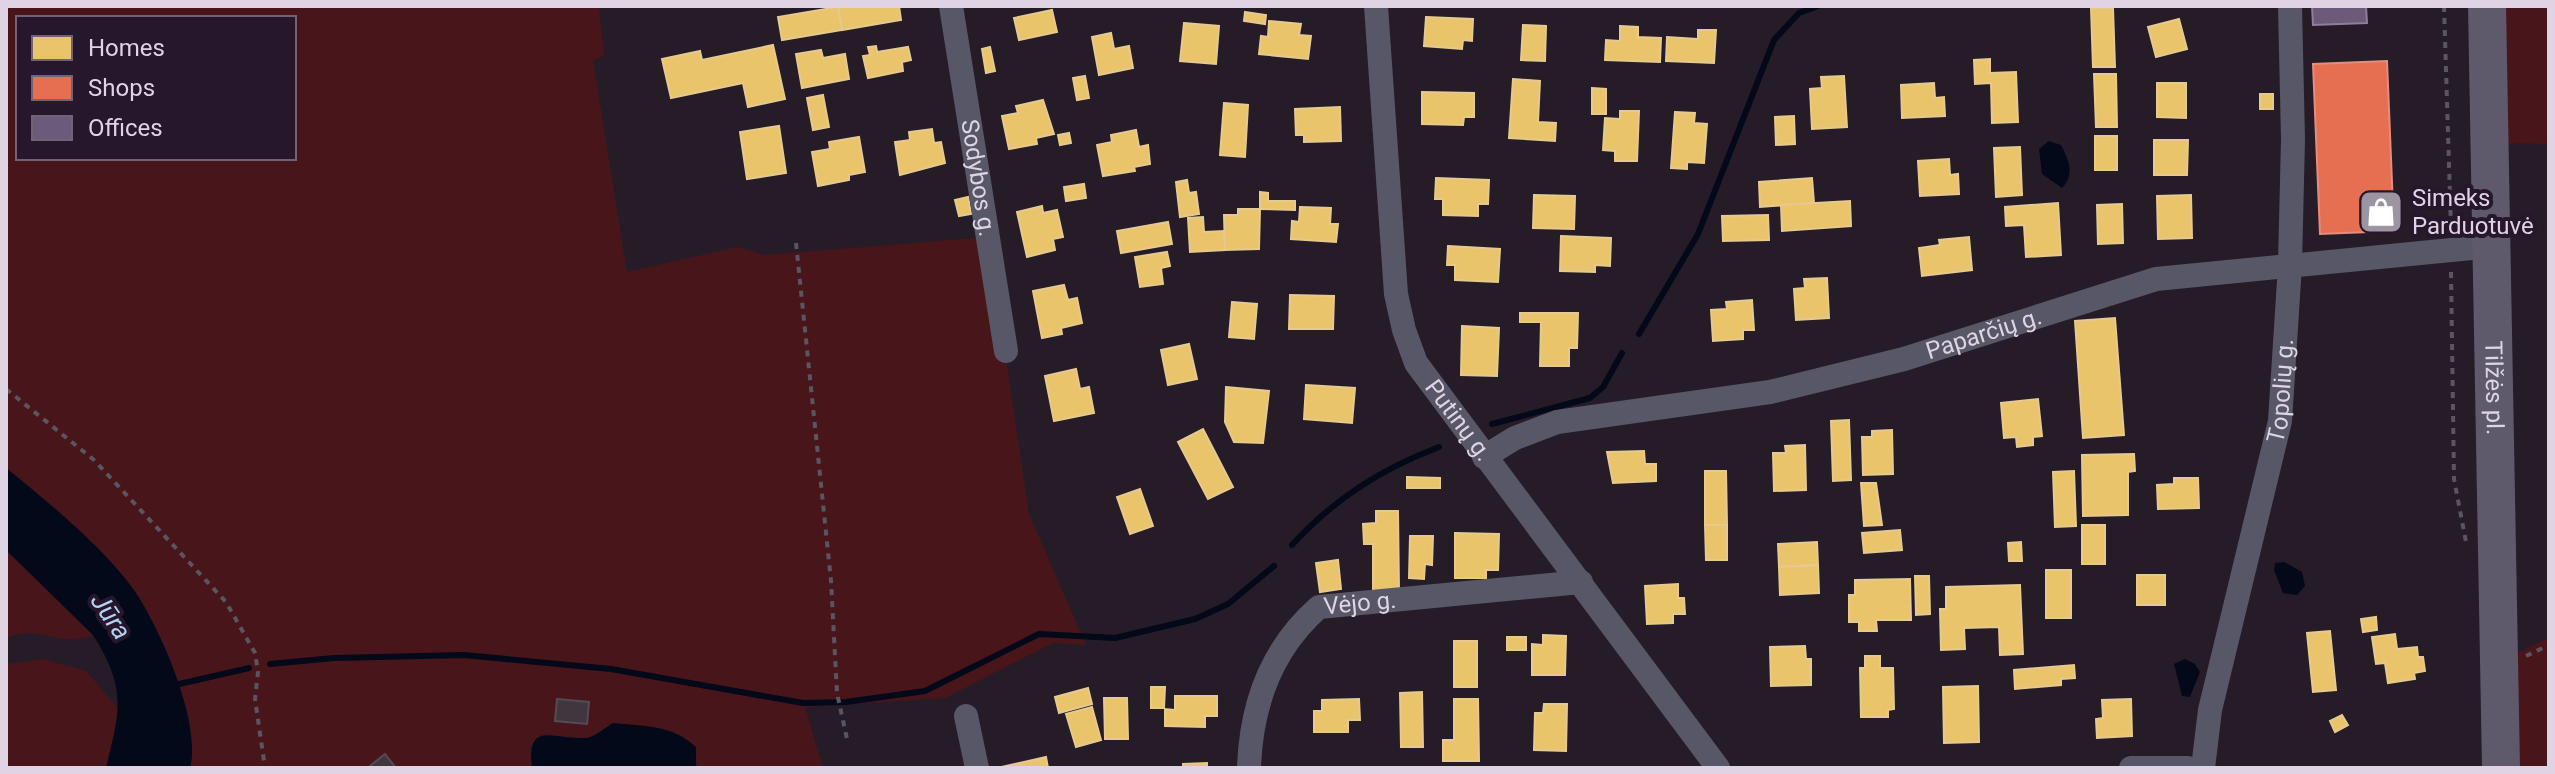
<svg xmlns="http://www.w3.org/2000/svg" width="2555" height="774" viewBox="0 0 2555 774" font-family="Roboto,sans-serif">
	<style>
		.green { fill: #48161a; fill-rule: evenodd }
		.water { fill: #030919 }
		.homes { fill: #e9c46a; stroke: #e6c98e; stroke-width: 2 }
		.shops { fill: #e76f51; stroke: #e48d7d; stroke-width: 2 }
		.offices { fill: #6d597a; stroke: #8f7e9a; stroke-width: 2 }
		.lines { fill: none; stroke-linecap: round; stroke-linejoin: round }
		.stream { stroke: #030919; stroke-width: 6 }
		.building { fill: #40363e; stroke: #554b53; stroke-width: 2 }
		.path { stroke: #595561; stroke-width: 4; stroke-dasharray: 6 6; stroke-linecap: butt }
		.minor { stroke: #585767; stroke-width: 24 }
		.trunk { stroke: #5e5a6c; stroke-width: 38 }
		.labels { text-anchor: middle; stroke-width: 8; stroke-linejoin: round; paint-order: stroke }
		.street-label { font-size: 24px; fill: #ded4e3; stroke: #27172d }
		.poi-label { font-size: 24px; fill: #ded4e3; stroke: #27172d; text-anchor: start }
		.water-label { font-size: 26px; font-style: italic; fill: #b4d3f3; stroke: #27172d }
	</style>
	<rect width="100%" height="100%" fill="#251c28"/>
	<g class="green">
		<path d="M6,6H599L604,55L593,61L627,272L737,247L765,255L988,237L1029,514L1086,645L1053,643L945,698L805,707L823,768H696L698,763L613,723L589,738L541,735L530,747L532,768H190C202,722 160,628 134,590C104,548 46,500 6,468ZM18,18H294V158H18Z"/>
		<path d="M2500,6H2549V144L2503,143Z"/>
		<path d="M6,550L93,635C57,649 42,623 6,638Z"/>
		<path d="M2549,637V768H2514V655Z"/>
		<path d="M43,659L86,671L120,711L106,768H6V664Z"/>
	</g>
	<g class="water">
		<path d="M2049,141L2061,145C2069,161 2075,174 2062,188L2042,174L2039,149Z"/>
		<path d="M6,468C45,499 106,550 134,590C160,628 202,723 190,768H106C120,710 127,689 93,635L6,550Z"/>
		<path d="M2284,562L2302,572L2305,586L2297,595L2283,593L2274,570L2275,563Z"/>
		<path d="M2185,659L2195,664L2200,672L2190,697L2182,696L2174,664Z"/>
		<path d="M613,723C644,726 673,725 696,747V768H532C527,719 552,740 586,738C595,737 605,728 613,723Z"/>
	</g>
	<g class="homes">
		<path d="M899,6L901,20L842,30L838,7Z"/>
		<path d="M838,7L842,30L782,40L778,17Z"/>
		<path d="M2091,8H2113L2115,67H2093Z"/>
		<path d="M1052,10L1057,32L1019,40L1014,18Z"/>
		<path d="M1245,12L1266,15L1265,24L1244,21Z"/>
		<path d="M1426,17L1473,19L1472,41L1463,40L1462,49L1424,46Z"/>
		<path d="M2179,19L2187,49L2156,57L2148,27Z"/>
		<path d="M1269,21L1301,24L1299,35L1311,36L1308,59L1259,54L1261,36L1268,37Z"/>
		<path d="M1184,23L1219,26L1216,64L1180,61Z"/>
		<path d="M1523,25L1546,26L1545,61L1521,60Z"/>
		<path d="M1620,26L1638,27V37L1661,38L1660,62L1605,60L1606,40L1620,41Z"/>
		<path d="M1698,30H1716L1714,63L1666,61L1667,37L1698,39Z"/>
		<path d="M1111,33L1114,49L1129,46L1133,68L1099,75L1092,37Z"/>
		<path d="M773,45L785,99L748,107L743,83L671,98L662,59L700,51L702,60Z"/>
		<path d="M876,46L877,52L908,47L911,60L902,62L903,71L868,78L863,56L870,55L868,47Z"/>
		<path d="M990,47L995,71L986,73L982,49Z"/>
		<path d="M821,50L823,58L845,54L849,79L802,88L796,54Z"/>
		<path d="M1990,59V73L2016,72L2018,122L1992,123L1991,83L1975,84L1974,60Z"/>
		<path d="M2094,74H2116L2117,127H2096Z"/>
		<path d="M1085,76L1089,98L1077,100L1073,78Z"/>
		<path d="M1844,76L1847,127L1812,129L1810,89L1822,88L1821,77Z"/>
		<path d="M1513,79L1540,81L1538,122L1556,123L1555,141L1509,138Z"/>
		<path d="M1934,83L1935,98L1944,97L1945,116L1902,118L1901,85Z"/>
		<path d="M2157,83H2186V118L2157,117Z"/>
		<path d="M1592,88L1606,89V114H1592Z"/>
		<path d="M1422,92L1474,93V117H1464L1463,125L1422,124Z"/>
		<rect x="2260" y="94" width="13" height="15"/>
		<path d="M823,95L829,127L813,130L807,98Z"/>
		<path d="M1043,100L1054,134L1036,138L1037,144L1009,149L1002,116L1018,113L1016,106Z"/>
		<path d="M1224,103L1248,105L1245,157L1220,155Z"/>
		<path d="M1340,107L1341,141L1304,142V135H1296L1295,109Z"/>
		<path d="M1620,111H1639L1637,161H1615V151L1603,150L1605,118L1620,119Z"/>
		<path d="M1675,112L1695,113L1694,123L1707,124L1704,163L1687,162V169L1671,168Z"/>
		<path d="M1794,116L1795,144L1776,145L1775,117Z"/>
		<path d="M779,126L786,173L747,179L740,132Z"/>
		<path d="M932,129L934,143L941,142L945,163L900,175L895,142L910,140L909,132Z"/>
		<path d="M1136,130L1139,147L1148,145L1150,164L1134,167L1135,171L1103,176L1097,145L1112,142L1111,135Z"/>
		<path d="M1069,133L1071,143L1060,145L1058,135Z"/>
		<rect x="2095" y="136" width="22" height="34"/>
		<path d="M859,137L865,172L849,175V180L818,186L812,152L830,149L829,142Z"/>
		<path d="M2154,140H2188L2187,175H2154Z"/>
		<path d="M2020,147L2022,195L1996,197L1994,148Z"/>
		<path d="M1949,159L1950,175L1958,174L1959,194L1920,196L1918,161Z"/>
		<path d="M1436,178L1489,180L1488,204H1478V216L1443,215V199H1435Z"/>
		<path d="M1812,178L1814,203L1760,207L1759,182Z"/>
		<path d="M1187,180L1189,193L1196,192L1199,214L1180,217L1176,182Z"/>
		<path d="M1084,184L1086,198L1066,201L1064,187Z"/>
		<path d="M1260,192L1268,193V201H1295V210L1260,209Z"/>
		<path d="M1534,195L1575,196L1574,229L1533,228Z"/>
		<path d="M2191,195L2192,238L2158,239L2157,196Z"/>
		<path d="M968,197L971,214L959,216L955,200Z"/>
		<path d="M1850,201L1851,226L1782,231L1781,205Z"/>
		<path d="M2058,203L2061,255L2026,257L2024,225L2006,226L2005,207Z"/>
		<path d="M2122,204L2123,243L2098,244L2097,205Z"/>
		<path d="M1042,206L1043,213L1057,210L1063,237L1053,239L1055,250L1027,257L1017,212Z"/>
		<path d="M1300,207L1331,208L1330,224H1338L1336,242L1291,239L1292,221L1299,222Z"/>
		<path d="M1238,209H1260L1259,249L1225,250L1224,215H1238Z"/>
		<path d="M1768,215L1769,240L1723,241L1722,216Z"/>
		<path d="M1203,217L1204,232L1224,231L1225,250L1190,252L1188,218Z"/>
		<path d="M1168,222L1172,244L1121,253L1117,231Z"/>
		<path d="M1561,236L1611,238L1610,266L1595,265V272L1560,271Z"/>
		<path d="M1969,237L1972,270L1922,276L1919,248L1940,245L1939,240Z"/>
		<path d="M1448,246L1500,249L1498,282L1455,280V265H1447Z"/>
		<path d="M1167,252L1170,266L1161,268L1163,284L1140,287L1135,257Z"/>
		<path d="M1827,278L1829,318L1796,320L1794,289L1805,288L1804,279Z"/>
		<path d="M1064,285L1068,300L1077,298L1082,323L1061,328L1062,334L1042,338L1033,291Z"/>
		<path d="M1290,295L1334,296L1333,329H1289Z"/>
		<path d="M1752,300L1754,330H1743V339L1713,341L1711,310L1727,309L1726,302Z"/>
		<path d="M1232,302L1257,304L1254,339L1229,337Z"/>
		<path d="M1520,313H1578L1577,348H1569V366H1540L1541,322H1520Z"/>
		<path d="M2115,318L2124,435L2083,438L2075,321Z"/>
		<path d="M1462,326L1499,328L1497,376L1461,375Z"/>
		<path d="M1189,344L1197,379L1168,385L1161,350Z"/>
		<path d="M1076,369L1080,389L1089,387L1094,413L1054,421L1045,376Z"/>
		<path d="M1306,385L1355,388L1352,423L1304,419Z"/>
		<path d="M1226,387L1269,391L1263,443L1234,442L1225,422Z"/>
		<path d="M2038,399L2042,436L2033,437V445L2017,447L2016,437L2004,438L2001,403Z"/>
		<path d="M1849,420L1851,480L1833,481L1831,421Z"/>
		<path d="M1203,429L1233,487L1208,499L1178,442Z"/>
		<path d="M1892,430L1893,474L1863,475L1862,437H1872V431Z"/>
		<path d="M1805,445L1806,490L1774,491L1773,453H1786L1785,446Z"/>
		<path d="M1644,451L1645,464H1656V481L1613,483L1607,452Z"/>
		<path d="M2134,454L2135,471L2128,472V515L2083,516L2082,455Z"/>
		<path d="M1705,471H1726L1727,525H1705Z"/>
		<path d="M2074,471L2076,526L2055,527L2053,472Z"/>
		<path d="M1407,477L1440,478V488H1407Z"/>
		<path d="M2174,478H2198L2199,508L2158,509L2157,485L2174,484Z"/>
		<path d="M1861,483H1876L1882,525L1864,526Z"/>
		<path d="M1140,489L1153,526L1130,534L1117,497Z"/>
		<path d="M1376,511H1398L1399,591L1373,592V544H1364L1363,524L1376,523Z"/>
		<path d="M1705,525H1727V560H1706Z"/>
		<rect x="2082" y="525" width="23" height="39"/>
		<path d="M1900,530L1902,550L1864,553L1862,533Z"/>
		<path d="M1455,533L1499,534L1498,570H1486V578H1455Z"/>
		<path d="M1410,536H1433L1432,565L1425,564L1424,579L1409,578Z"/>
		<path d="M1817,542L1818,565L1779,567L1778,544Z"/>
		<path d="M2021,542L2022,561H2009L2008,543Z"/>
		<path d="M1338,560L1341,589L1320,592L1316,563Z"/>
		<path d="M1818,565L1819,593L1780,595L1779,567Z"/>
		<rect x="2046" y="570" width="25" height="48"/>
		<rect x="2137" y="575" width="28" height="30"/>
		<path d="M1915,576H1929L1930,614L1916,615Z"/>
		<path d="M1910,579L1911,620H1876L1877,631H1859V622H1849V595H1855V580Z"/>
		<path d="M1678,584V598H1684L1685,614H1673V623L1647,624L1645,586Z"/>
		<path d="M2020,585L2023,654L2000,655L1999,627L1964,628L1965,649L1941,650L1940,609H1946V587Z"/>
		<path d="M2376,617L2377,630L2363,632L2361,619Z"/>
		<path d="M2330,631L2336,690L2313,692L2307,633Z"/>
		<path d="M2395,634L2397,649L2417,647L2418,657H2423L2425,671L2414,673L2415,679L2388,683L2385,663L2376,664L2372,637Z"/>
		<path d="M1543,635L1566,636L1565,675H1532V644L1543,645Z"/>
		<rect x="1507" y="637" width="19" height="13"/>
		<rect x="1454" y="641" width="23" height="46"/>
		<path d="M1805,646L1806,659H1811V685L1771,686L1770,647Z"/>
		<path d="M1865,656H1880V668H1893L1894,709L1888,710V717H1861L1860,668H1865Z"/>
		<path d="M2074,665L2075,678L2061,679V685L2015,689L2014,670Z"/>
		<path d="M1978,686L1979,742L1944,743L1943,687Z"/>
		<path d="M1151,687H1165L1164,708H1151Z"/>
		<path d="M1088,688L1092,704L1059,713L1055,697Z"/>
		<path d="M1422,692L1423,747H1401L1400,693Z"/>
		<path d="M1175,696H1217V716H1205V727L1165,726V709L1175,710Z"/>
		<path d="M1104,698H1127L1128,739H1105Z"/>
		<path d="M1359,699L1360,720H1348V732H1314V711H1322V700Z"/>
		<path d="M1454,699H1478L1479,761H1443V740H1454Z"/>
		<path d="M2131,699L2132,736L2097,738L2096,719L2103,718L2102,700Z"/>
		<path d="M1544,704H1567L1566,751L1534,750L1535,713H1543Z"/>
		<path d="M1092,707L1101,740L1076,747L1066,714Z"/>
		<path d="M2342,715L2348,725L2335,732L2330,721Z"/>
		<path d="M1046,757L1048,768H1002L1001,767Z"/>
		<path d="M1207,763V768H1183V764Z"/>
	</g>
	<path class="shops" d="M2387,61L2394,231L2320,234L2313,64Z"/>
	<path class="offices" d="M2312,6H2366L2367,23L2313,25Z"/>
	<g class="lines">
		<g class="stream">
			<path d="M1639,334L1698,234L1774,40L1799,13L1818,6"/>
			<path d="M1492,424L1590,398L1603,387L1622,353"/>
			<path d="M1292,545C1334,499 1381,469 1439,447"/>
			<path d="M270,664L334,658L464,655L611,669L803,703L846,702L925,691L1039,634L1115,638L1195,619L1228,604L1274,566"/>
			<path d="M175,685L249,668"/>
		</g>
	</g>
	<g class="building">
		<path d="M557,699L589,702L587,724L555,721Z"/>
		<path d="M385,754L396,768H372L370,766Z"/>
	</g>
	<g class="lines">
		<g class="path">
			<path d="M2444,6L2451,228"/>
			<path d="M796,243L831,581L837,693L847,739"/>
			<path d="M2451,272L2454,479L2466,542"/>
			<path d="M6,389L94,460L226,602L255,653L258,672L255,699L265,768"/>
			<path d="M2526,656L2549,645"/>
		</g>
		<g class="minor">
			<path id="s1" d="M951,6L1006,351"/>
			<path id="s2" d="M1376,6L1396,294L1404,330L1416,363L1718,768"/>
			<path id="s3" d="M1484,457L1515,438L1557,422L1770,392L1904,359L2156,279L2492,246"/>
			<path d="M966,716L977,768"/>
			<path id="s4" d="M1249,768C1251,705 1271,649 1319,607L1581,582"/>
			<path d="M2131,768H2188"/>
			<path id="s5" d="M2203,768L2210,710L2280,421L2290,265L2293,139L2290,6"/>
		</g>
		<path class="trunk" id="s6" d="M2487,6L2501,768"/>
	</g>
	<defs>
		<g id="shop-square" transform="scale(2.3)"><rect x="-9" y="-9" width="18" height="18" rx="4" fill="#9d94a2" stroke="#27172d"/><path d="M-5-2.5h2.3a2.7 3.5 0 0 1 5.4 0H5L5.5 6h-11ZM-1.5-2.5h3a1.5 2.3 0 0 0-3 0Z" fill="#fff"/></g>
	</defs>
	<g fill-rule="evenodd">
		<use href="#shop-square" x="2381" y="212"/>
	</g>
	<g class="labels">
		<g class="street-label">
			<text dy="8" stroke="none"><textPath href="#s1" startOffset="174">Sodybos g.</textPath></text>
			<text dy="8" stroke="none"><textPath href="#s3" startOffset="518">Paparčių g.</textPath></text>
			<text dy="8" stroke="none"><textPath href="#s6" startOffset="382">Tilžės pl.</textPath></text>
			<text dy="8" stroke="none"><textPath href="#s5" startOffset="386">Topolių g.</textPath></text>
			<text dy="8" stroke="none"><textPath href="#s2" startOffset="432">Putinų g.</textPath></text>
			<text dy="8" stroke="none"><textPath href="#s4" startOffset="222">Vėjo g.</textPath></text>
		</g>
		<g class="poi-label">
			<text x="2412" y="206">Simeks<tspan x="2412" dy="28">Parduotuvė</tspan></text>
		</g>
		<g class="water-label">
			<text transform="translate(111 616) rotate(56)" y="9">Jūra</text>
		</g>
	</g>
	<rect width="2555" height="774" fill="none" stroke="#ded4e3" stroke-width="16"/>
	<rect x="16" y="16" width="280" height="144" fill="#27172d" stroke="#706376" stroke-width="2"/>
	<rect x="32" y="36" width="40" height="24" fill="#e9c46a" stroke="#706376" stroke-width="2"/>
	<text x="88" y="56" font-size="24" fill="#ded4e3">Homes</text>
	<rect x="32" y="76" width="40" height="24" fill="#e76f51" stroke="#706376" stroke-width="2"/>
	<text x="88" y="96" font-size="24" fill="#ded4e3">Shops</text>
	<rect x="32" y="116" width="40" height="24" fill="#6d597a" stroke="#706376" stroke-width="2"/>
	<text x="88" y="136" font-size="24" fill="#ded4e3">Offices</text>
</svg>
